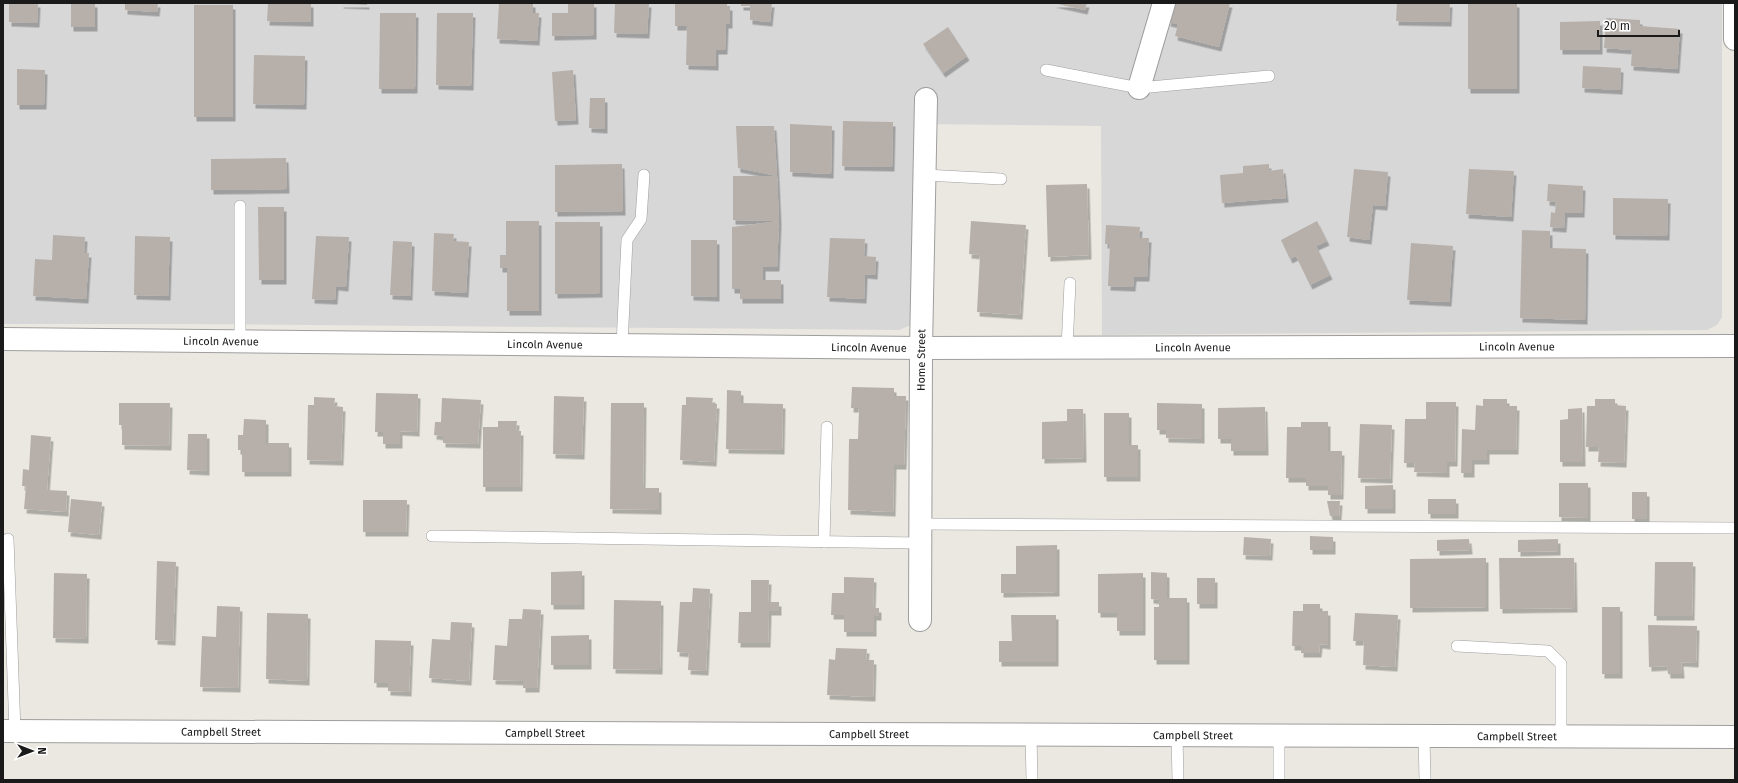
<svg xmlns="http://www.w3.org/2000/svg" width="1738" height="783" viewBox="0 0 1738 783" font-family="'Fira Sans',sans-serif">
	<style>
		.residential { fill: #d8d7d7 }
		.building { fill: #b7b0aa; filter: url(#shadow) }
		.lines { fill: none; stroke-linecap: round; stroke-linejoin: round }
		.service-casing { stroke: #9e9e9e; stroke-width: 12 }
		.minor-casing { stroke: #9e9e9e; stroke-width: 24 }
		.tertiary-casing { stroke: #9e9e9e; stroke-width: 24 }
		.service { stroke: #fff; stroke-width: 11 }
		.minor { stroke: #fff; stroke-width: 22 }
		.tertiary { stroke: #fff; stroke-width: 22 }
		.labels { text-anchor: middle; stroke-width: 4; stroke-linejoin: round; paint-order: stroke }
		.street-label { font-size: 11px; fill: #1a1a1a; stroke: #fff }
	</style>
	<defs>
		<filter id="shadow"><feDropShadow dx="2.5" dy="4.5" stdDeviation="0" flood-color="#0004"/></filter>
	</defs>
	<rect width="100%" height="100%" fill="#ebe8e1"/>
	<path class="residential" d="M3,3H1722V317L1717,325L1707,330L1102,335L1101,126L918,124L915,314L909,326L899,330L189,324H3Z"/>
	<g class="building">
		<path d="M9,3H38L37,23L9,22Z"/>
		<rect x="71" y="3" width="24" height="24"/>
		<path d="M125,3H158L157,12L125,10Z"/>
		<path d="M268,3H311V22L267,21Z"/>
		<path d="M341,3H367V5L341,4Z"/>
		<path d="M499,3H533V13H539L537,41L497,39Z"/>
		<path d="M568,3H594V35L552,36V13H568Z"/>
		<path d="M615,3H649L647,34L614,33Z"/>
		<path d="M727,3V6H730V24H726L725,50H716V66L686,65L687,26H675V4Z"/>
		<path d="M741,3H772L770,22L750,20V6H741Z"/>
		<path d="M1053,3H1087L1085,10Z"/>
		<path d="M1173,3H1230L1219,47L1175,36L1178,24L1168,22Z"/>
		<path d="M1397,3H1450L1449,22L1396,21Z"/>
		<rect x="1468" y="3" width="49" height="86"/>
		<rect x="194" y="5" width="39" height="112"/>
		<path d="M380,13H416L415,89H379Z"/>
		<path d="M437,13H473L471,86L436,85Z"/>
		<path d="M1606,18L1640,20V26L1680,29L1677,69L1631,66L1632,50L1604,48Z"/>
		<path d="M1600,21V50H1560V22Z"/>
		<path d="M948,27L967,56L943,73L923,44Z"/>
		<path d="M254,55L305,56L304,105L253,104Z"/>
		<path d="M1583,66L1621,68L1620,90L1582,88Z"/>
		<path d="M17,69L45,70L44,105H17Z"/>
		<path d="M573,70L576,120L555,121L552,72Z"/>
		<path d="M590,98H605V129L589,128Z"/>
		<path d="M843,121L893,122L892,167L842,166Z"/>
		<path d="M790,124L832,126L831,174L790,172Z"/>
		<path d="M736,126H774L777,176L779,221L777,267H763V280H781V299H740V289H732V227L779,221L733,220V176H777L738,168Z"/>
		<path d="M286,158L287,189L211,190V159Z"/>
		<path d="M622,164L623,211L555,212V165Z"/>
		<path d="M1269,164V171L1283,169L1286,198L1222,203L1220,175L1243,173V166Z"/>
		<path d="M1354,169L1388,172L1385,206L1373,205L1369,240L1347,237Z"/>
		<path d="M1469,169L1514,171L1511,217L1466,214Z"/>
		<path d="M1087,184L1089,255L1048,257L1046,185Z"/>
		<path d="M1548,184L1583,186L1582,213H1565L1564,228L1550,227L1551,212L1555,213L1556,202L1547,201Z"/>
		<path d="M1613,198L1668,199L1667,236L1613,235Z"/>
		<path d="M258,207H284V280H259Z"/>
		<path d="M506,221H539V311H507V268H500V255H506Z"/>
		<path d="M971,221L1026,225L1020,315L977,312L980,255L969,254Z"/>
		<path d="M1317,221L1327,241L1316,246L1330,275L1310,285L1296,256L1290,259L1281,240Z"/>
		<path d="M555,222H600V293L555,294Z"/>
		<path d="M1106,225L1140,227L1139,238H1149L1147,277H1134L1133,287L1108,286L1110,244H1105Z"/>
		<path d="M1522,230L1550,231V248L1586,249L1585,320L1520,318Z"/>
		<path d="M434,233L454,234L453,241L469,242L466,293L432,291Z"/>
		<path d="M53,235L85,237L84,253H89L86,299L33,296L35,259L52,260Z"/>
		<path d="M135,236L170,237L168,296L134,295Z"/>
		<path d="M316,236L349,237L346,287L336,286L335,300L312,299Z"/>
		<path d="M830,238L865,239L864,256L876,257L875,275L865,274L864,299L827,297Z"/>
		<path d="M691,240H717V297L691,296Z"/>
		<path d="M393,241L412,242L410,296L390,295Z"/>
		<path d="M1411,243L1453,246L1449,302L1407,300Z"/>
		<path d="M852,387L894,388V396H906L904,465H894L893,512L848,510L849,439H858L859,408H851Z"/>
		<path d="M727,390L741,391V403L783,404L782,450L726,449Z"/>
		<path d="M376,393L418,394L417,432L400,431V444H383V432H375Z"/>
		<path d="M554,396L584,397L582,455L553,454Z"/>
		<path d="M314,397L335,398L334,406L343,407L341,461L307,460L308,405H314Z"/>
		<path d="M686,397L713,398L712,404H717L714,462L680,460L682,405H686Z"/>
		<path d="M442,398L481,400L478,444L443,443V436L434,435L435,422H441Z"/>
		<path d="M1483,399H1507V406H1517L1516,450H1487V460H1472V473H1461L1462,429L1475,430L1476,405L1483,406Z"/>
		<path d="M1595,399H1615V405L1626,406L1624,463L1598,462L1599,447H1586L1587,406H1595Z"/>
		<path d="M1426,402H1456L1455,462H1447V473L1414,472L1415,463H1404L1405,419H1426Z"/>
		<path d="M119,403H170L169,446L122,445V425H119Z"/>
		<path d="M611,403H644L643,488H659V510L610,509Z"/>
		<path d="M1157,403L1202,404V439L1166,438V430H1157Z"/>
		<path d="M1265,407L1266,451H1231V439H1218V408Z"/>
		<path d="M1582,408L1583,462H1560V420L1568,419V409Z"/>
		<path d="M1067,409H1083L1084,458L1042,459V422L1067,421Z"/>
		<path d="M1104,413H1129V445H1138V477H1104Z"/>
		<path d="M244,419L266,420V443H289V472H242V450H238V435H243Z"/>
		<path d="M498,421H517L516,431H521L520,487H483V427H498Z"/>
		<path d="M1301,422H1328V451H1342L1341,495H1328V486H1306V478H1286L1287,427H1301Z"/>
		<path d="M1360,424L1392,425L1390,479L1358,478Z"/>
		<path d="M188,434H207V471L187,470Z"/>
		<path d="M31,435L51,437L47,490L67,491L66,512L24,509L26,486H22L23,469L29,470Z"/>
		<path d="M1559,483H1588V518L1559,517Z"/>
		<path d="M1393,485V509H1365V486Z"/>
		<rect x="1632" y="492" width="15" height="27"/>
		<path d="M71,499L102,502L99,535L68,532Z"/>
		<rect x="1428" y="499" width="28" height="15"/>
		<path d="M363,500H407L406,532H363Z"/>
		<path d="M1327,501H1340L1339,516H1330Z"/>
		<path d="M1310,536L1333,537V550H1310Z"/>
		<path d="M1244,537L1271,539L1270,556L1243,555Z"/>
		<path d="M1469,539L1470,550L1437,551V540Z"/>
		<path d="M1558,539V551L1518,552V540Z"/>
		<path d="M1057,545V592L1001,593V574H1016V546Z"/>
		<path d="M1486,558V607L1410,608V559Z"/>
		<path d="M1499,558H1574L1575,608L1500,609Z"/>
		<path d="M157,561L176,562L173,641L155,640Z"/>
		<path d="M1655,562H1693L1692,616H1654Z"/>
		<path d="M582,571V605H551V572Z"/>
		<path d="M1151,572L1167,573V598H1187V660H1154V607H1159V600L1151,599Z"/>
		<path d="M54,573L87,574L86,639L53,638Z"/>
		<path d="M1143,573V631H1117V613H1098V574Z"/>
		<path d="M844,577L874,578L873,608H879V616H874V632H844V615H831L832,593H844Z"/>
		<rect x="1197" y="578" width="18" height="26"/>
		<path d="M751,580H769L768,602H779V611H769L768,643H738L739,612H751Z"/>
		<path d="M693,588L710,589L706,671L688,670L689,653L677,652L680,602H692Z"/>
		<path d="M614,600L661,601L660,670L613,669Z"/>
		<path d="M1303,604H1320V611H1328V645L1320,644L1319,653H1301V646H1292L1293,611H1303Z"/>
		<path d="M217,606L240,607L238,688L200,687L202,636L216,637Z"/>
		<rect x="1602" y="607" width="18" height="67"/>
		<path d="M523,609L541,610L537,688H523V681L493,680L495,645L507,646L509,619H522Z"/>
		<path d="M267,613L308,614L307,681L266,679Z"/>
		<path d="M1355,613L1398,615L1395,667L1363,665L1364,641H1353Z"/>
		<path d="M1011,615H1056V662H999V641H1012Z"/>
		<path d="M451,622L472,623L469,681L429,678L432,639L450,640Z"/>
		<path d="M1648,625L1697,626L1696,663L1681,662L1682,674H1668L1667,666L1649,667Z"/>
		<path d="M589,635V665H551V636Z"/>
		<path d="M375,640L411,641L409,692L388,691V683H374Z"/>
		<path d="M836,648L867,649L866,660H874L873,697L827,695L829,659L835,660Z"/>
	</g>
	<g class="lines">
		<g class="service-casing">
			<g id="service">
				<path d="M1046,70L1139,88L1269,76"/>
				<path d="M925,175L1001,179"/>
				<path d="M240,206V342"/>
				<path d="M622,345L627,240L641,219L644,175"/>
				<path d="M1067,348L1070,283"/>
				<path d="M920,524L1735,528"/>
				<path d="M432,536L920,543"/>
				<path d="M8,539L15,731"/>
				<path d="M824,542L827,427"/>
				<path d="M1457,646L1548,651L1561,664V736"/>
				<path d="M1031,735L1032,780"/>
				<path d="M1177,735L1178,780"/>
				<path d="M1279,735V780"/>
				<path d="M1424,736L1425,780"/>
			</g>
		</g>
		<g class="minor-casing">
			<g id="minor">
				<path d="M1139,88L1164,3"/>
				<path id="s1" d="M3,339L921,348L1735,346"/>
				<path id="s2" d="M920,620L921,348L926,99"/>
				<path id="s3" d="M3,731L1735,737"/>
			</g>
		</g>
		<g class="tertiary-casing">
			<path id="tertiary" d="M1735,3V39"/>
		</g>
		<use href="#service" class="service"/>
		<use href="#minor" class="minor"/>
		<use href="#tertiary" class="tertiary"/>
	</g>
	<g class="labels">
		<g class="street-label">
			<text dy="4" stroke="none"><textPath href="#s1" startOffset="218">Lincoln Avenue</textPath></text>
			<text dy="4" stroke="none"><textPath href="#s1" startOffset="542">Lincoln Avenue</textPath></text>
			<text dy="4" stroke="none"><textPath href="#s1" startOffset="1514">Lincoln Avenue</textPath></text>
			<text dy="4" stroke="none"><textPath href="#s1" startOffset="1190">Lincoln Avenue</textPath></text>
			<text dy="4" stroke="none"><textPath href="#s1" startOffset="866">Lincoln Avenue</textPath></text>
			<text dy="4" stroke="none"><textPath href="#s2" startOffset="260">Home Street</textPath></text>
			<text dy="4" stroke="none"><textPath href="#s3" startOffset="218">Campbell Street</textPath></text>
			<text dy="4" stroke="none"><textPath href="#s3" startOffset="542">Campbell Street</textPath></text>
			<text dy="4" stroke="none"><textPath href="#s3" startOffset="866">Campbell Street</textPath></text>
			<text dy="4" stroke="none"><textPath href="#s3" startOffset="1190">Campbell Street</textPath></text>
			<text dy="4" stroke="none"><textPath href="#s3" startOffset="1514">Campbell Street</textPath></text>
		</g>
	</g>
	<rect width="1738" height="783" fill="none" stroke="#1a1a1a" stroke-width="8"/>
	<g transform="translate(32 751) rotate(90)" stroke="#ffffff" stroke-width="3" paint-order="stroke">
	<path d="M0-3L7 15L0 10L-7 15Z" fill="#1a1a1a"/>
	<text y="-6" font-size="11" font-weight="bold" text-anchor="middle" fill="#1a1a1a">N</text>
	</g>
	<path d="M1598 30v6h81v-6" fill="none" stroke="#1a1a1a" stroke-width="2"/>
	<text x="1604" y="30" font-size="12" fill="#1a1a1a" stroke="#ffffff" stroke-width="3" paint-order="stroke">20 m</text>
</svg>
